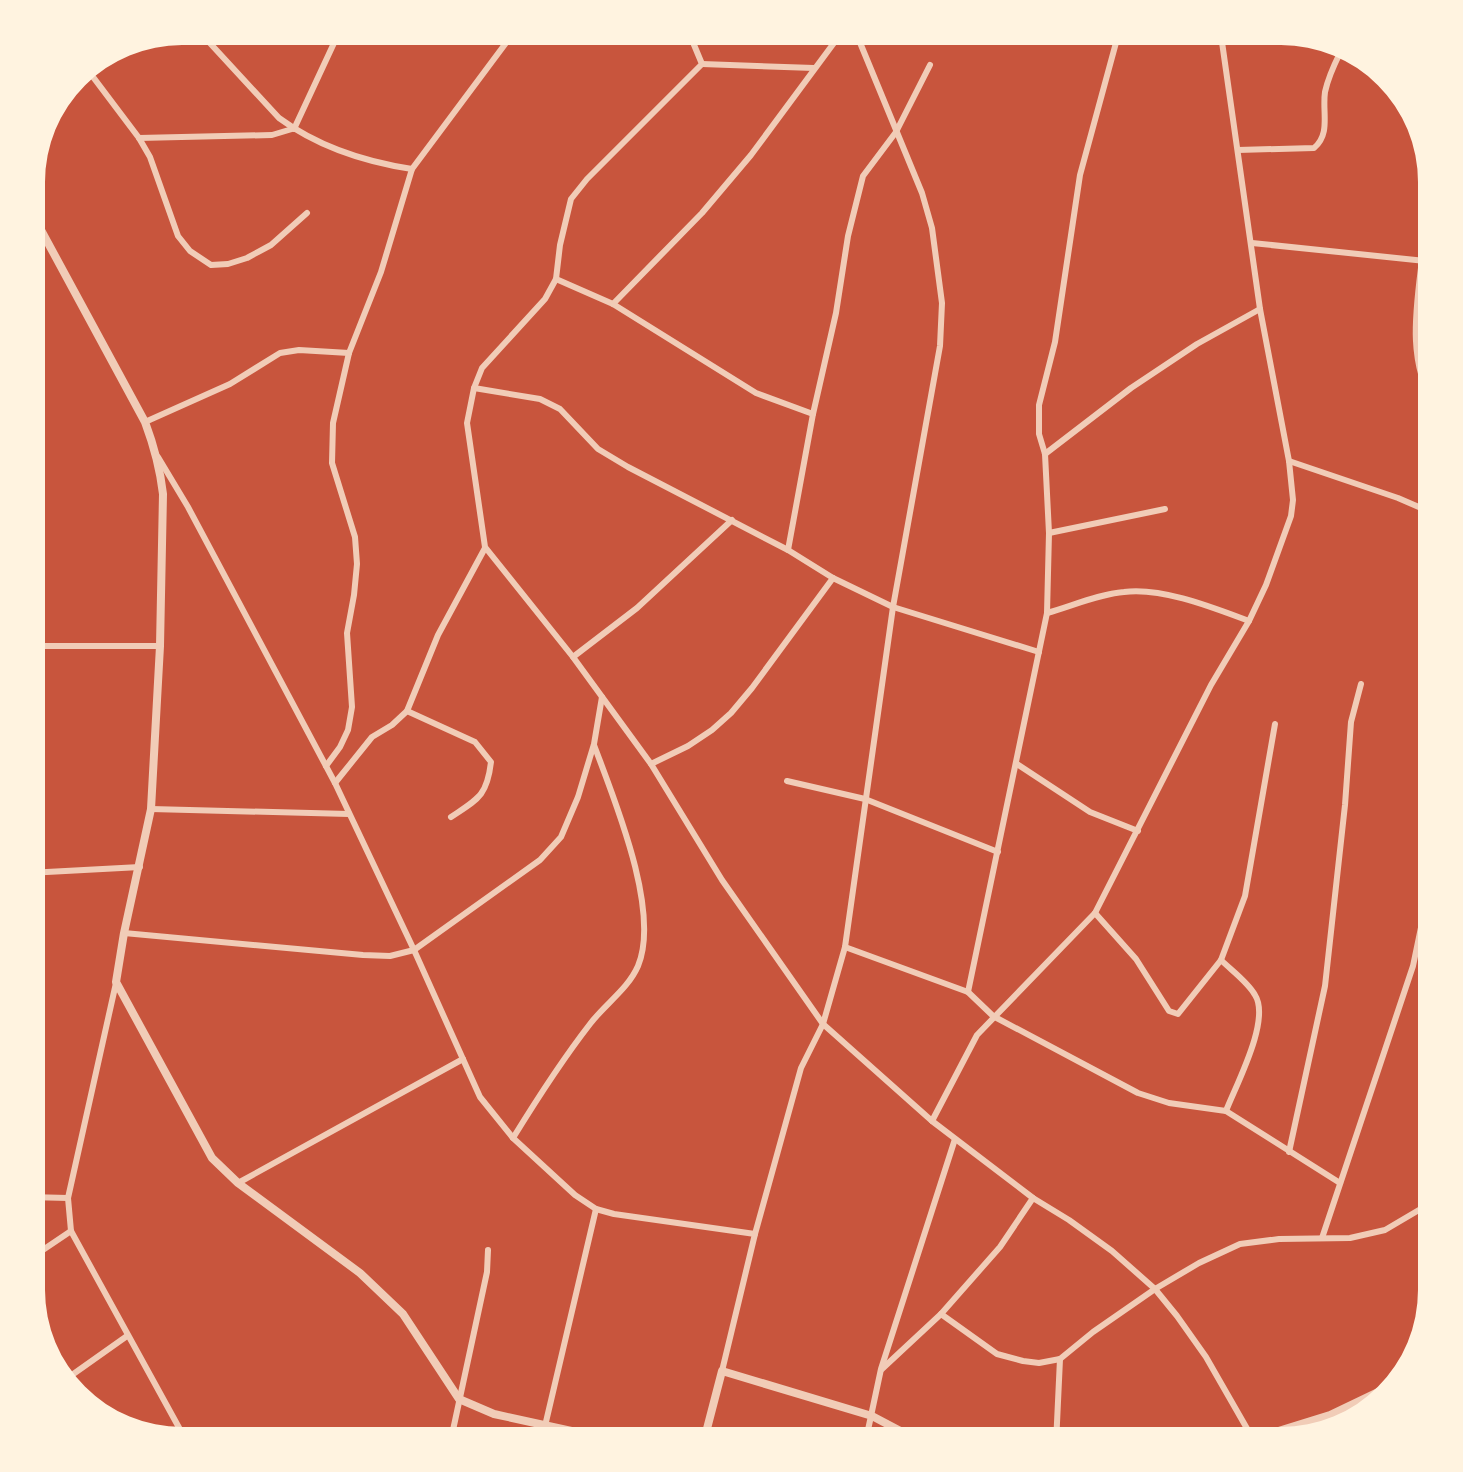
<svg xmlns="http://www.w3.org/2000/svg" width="1463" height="1472" viewBox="0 0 1463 1472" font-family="'Fira Sans Condensed',sans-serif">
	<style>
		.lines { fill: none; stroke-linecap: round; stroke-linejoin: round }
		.minor { stroke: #f1ccb7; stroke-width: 6 }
		.tertiary { stroke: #f1ccb7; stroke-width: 8 }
	</style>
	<rect width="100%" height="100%" fill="#c8553d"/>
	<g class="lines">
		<g class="minor">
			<path d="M196,28L279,118C317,146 366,162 412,169"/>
			<path d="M687,28L702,64L587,179L571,199L560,245L556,279L545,299L482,368L474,388L467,423L485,547L573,657L651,764L722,880L823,1024L932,1121L1033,1198L1069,1220L1112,1251L1155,1289L1177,1316L1206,1357L1253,1439"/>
			<path d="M175,30L196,29"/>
			<path d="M702,64L814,68"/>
			<path d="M84,65L139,138L150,157L178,236L190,251L211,265L228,264L247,258L271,245L307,213"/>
			<path d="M1381,73L1400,88"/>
			<path d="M294,129L341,28"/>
			<path d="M139,138L272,135L292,129"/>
			<path d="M1238,150L1314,148C1331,134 1322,112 1325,92C1328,78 1334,65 1340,53"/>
			<path d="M1252,243L1435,262"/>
			<path d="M1422,260C1416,309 1407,362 1435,406"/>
			<path d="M556,279L613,304L756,393L813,414"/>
			<path d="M613,304L702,213L751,155L845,28"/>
			<path d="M474,388L540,399L560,409L598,449L628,467L788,550L833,578L893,607L1039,652"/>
			<path d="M145,422L230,384L280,353L299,350L349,353"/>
			<path d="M1045,454L1131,388L1197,344L1260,309"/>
			<path d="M158,457L188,507L335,783L414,950L480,1097L513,1138L575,1195L596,1209L614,1214L755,1234"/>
			<path d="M1289,461L1398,498L1435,514"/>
			<path d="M1049,533L1165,509"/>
			<path d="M788,550L813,414L836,313L848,236L863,176L896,132L930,65"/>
			<path d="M1047,613C1072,606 1099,594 1124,592C1162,587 1214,608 1249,621"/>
			<path d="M28,646H160"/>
			<path d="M573,657L637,608L732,520"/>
			<path d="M407,711L475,742L491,762C487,796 478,799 451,817"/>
			<path d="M651,764L688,746L712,730L731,713L752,688L833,578"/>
			<path d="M1017,764L1090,812L1138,831"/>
			<path d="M326,766L340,747L348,730L352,707L347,633L354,595L357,564L355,537L332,463L333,423L349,353L381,272L412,169L517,28"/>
			<path d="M787,781L865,799L998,852"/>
			<path d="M335,783L372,737L392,725L407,711L438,635L485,548"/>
			<path d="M151,809L349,814"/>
			<path d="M28,873L140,867"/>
			<path d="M1095,913L1136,959L1169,1011L1178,1014L1221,960L1245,896L1275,724"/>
			<path d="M124,933L363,955L390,956L414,950L540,860L561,837L578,797L594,744L602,697"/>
			<path d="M845,947L968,992L993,1016L1138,1093L1169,1103L1226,1111L1340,1183"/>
			<path d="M1221,960C1231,970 1248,982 1255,995C1271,1020 1236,1085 1226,1111"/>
			<path d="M116,983L68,1198L71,1231L188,1444"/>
			<path d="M968,992L1047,613L1049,533L1045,454L1039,434V405L1055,342L1080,175L1120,28"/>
			<path d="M932,1121L977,1035L1095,913L1211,685L1249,621L1266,585L1291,516L1293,500L1289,461L1260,309L1220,28"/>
			<path d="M513,1138C537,1099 562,1060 590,1024C605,1004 628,989 638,966C661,911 614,799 594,745"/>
			<path d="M1289,1152L1325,986L1345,805L1351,722L1361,684"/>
			<path d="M238,1183L463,1059"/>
			<path d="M28,1197L68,1198"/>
			<path d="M1322,1238L1413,966L1424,913L1435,824"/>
			<path d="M28,1260L71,1231"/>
			<path d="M941,1314L997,1354L1023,1361L1039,1363L1060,1359L1093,1332L1155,1289L1199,1263L1240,1244L1279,1239L1350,1238L1385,1230L1424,1207L1435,1196"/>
			<path d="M882,1369L941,1314L1000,1247L1033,1198"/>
			<path d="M722,1371L755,1234L801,1068L823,1024L845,947L893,607L940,346L942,303L932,228L922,193L854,28"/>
			<path d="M62,1382L127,1336"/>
			<path d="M545,1426L596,1209"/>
			<path d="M450,1444L487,1272L488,1250"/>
			<path d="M581,1444L584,1434"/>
			<path d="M865,1444L881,1369L955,1139"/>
			<path d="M1056,1444L1060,1359"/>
		</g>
		<g class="tertiary">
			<path d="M28,206L145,422C154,446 160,468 163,494L160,646L151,809L124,933L116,982L212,1158L238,1183L360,1273L403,1314L459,1399L494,1414L631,1444"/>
			<path d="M703,1444L722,1371L872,1416L925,1444"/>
			<path d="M1226,1444L1253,1439L1330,1415L1403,1380"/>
		</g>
	</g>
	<path d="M0 0H1463V1472H0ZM182 45H1281A137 137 0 0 1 1418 182V1290A137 137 0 0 1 1281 1427H182A137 137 0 0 1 45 1290V182A137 137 0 0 1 182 45Z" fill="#fff3e0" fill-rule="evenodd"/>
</svg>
